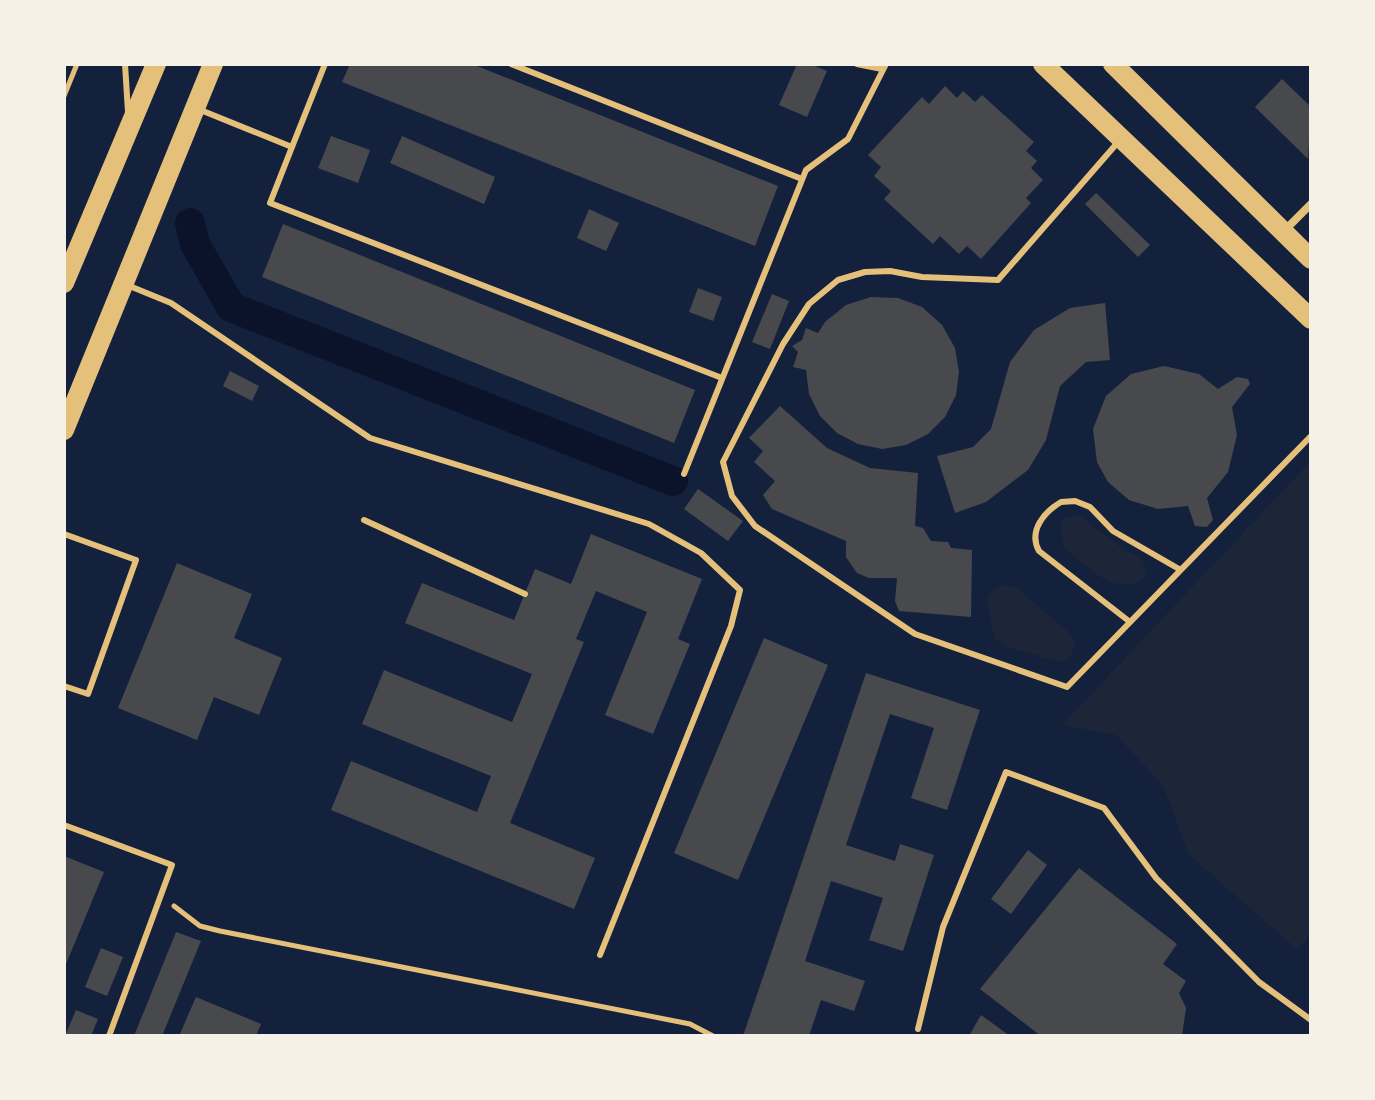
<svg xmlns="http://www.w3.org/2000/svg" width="1375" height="1100" viewBox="0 0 1375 1100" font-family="'Source Sans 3',sans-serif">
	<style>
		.green { fill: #1d2539 }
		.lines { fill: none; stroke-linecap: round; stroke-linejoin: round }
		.canal { stroke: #0b132b; stroke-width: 30 }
		.building { fill: #48494c }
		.path { stroke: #e5c07b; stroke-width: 5 }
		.service { stroke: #e5c07b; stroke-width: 6 }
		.minor { stroke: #e5c07b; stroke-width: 8 }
		.primary { stroke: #e5c07b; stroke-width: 20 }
	</style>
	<rect width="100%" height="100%" fill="#14213d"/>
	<g class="green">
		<path d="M1311,461V933L1298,950L1189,855L1163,785L1116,735L1062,725Z"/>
		<path d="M1080,516L1123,549L1141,557L1147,573C1122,605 1085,564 1064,548L1060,522L1067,517Z"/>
		<path d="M1005,585L1015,587L1071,634L1075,642L1071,655L1061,662L1006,647L994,638L987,597L996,588Z"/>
	</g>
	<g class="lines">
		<path class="canal" d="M190,223L195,244L231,307L673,481"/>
	</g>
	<g class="building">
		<path d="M350,64H472L778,186L755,246L342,82Z"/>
		<path d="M797,64H810L827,71L807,117L779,105Z"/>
		<path d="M1282,79L1311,107L1308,159L1255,107Z"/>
		<path d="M945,86L957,98L963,91L975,102L982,95L1034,142L1026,151L1037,161L1031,168L1043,180L1026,198L1031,203L981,259L967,246L959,254L940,236L933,244L884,199L891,191L874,176L881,167L868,155L922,97L929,104Z"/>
		<path d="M331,136L370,150L358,183L318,168Z"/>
		<path d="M402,136L495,177L484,204L390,163Z"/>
		<path d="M1096,193L1150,245L1138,257L1085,204Z"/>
		<path d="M589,209L619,223L606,251L577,238Z"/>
		<path d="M283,224L695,390L674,443L262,277Z"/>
		<path d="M698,288L722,297L713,321L689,312Z"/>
		<path d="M772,294L789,301L770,349L752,342Z"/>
		<path d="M871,297L898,298L922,307L942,325L955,348L959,372L956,395L945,417L928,434L906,445L882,449L858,444L837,433L820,416L809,394L806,370L793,367L798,352L792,346L802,340L806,328L818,333L825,322L846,305Z"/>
		<path d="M1105,303L1110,360L1086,362L1060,386L1046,440L1028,470L986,502L955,513L937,456L973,447L991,429L1010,362L1034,330L1070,308Z"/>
		<path d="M1164,366L1199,374L1218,389L1237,377L1248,379L1250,384L1232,407L1237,435L1228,472L1207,498L1213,520L1207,527L1195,526L1188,506L1158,509L1129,500L1108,482L1097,462L1093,429L1106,396L1131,374Z"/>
		<path d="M230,371L259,386L252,401L223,386Z"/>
		<path d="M780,406L827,448L870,468L918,473L915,526L923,528L931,541L948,542L951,548L972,550L971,617L899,611L895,601L897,578H869L857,573L846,557V541L772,509L763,495L775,481L754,462L763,451L749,438Z"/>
		<path d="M698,489L743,521L728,541L684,509Z"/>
		<path d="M591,534L702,579L678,639L690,644L653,734L605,715L647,612L596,591L576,639L584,642L510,823L595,858L574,909L331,810L351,761L477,812L491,776L362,724L384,670L512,722L532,674L405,623L422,583L514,620L535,569L571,584Z"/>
		<path d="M177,563L252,594L234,638L282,658L259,715L214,697L197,740L118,708Z"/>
		<path d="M764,638L828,665L738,880L674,853Z"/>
		<path d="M866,673L980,710L947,810L911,798L934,728L890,714L846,845L895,861L900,844L934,855L903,951L869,940L883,898L831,881L805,961L865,981L854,1011L821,1000L809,1036H743Z"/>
		<path d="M1028,850L1047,865L1011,914L991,899Z"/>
		<path d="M64,856L104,872L64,969Z"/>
		<path d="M1079,868L1177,944L1163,964L1186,981L1179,993L1186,1008L1182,1036H1041L980,989Z"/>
		<path d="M176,932L201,941L162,1036H134Z"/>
		<path d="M101,948L123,957L107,996L85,987Z"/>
		<path d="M196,997L261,1024L256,1036H179Z"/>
		<path d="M76,1010L98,1019L91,1036H65Z"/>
		<path d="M981,1015L1010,1036H969Z"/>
	</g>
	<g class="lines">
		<g class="path">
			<path d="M64,96L77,64"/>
			<path d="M174,906L200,926L220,931L690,1024L713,1036"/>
		</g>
		<g class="service">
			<path d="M125,64L128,112"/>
			<path d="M511,64L802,179"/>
			<path d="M857,64L882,69"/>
			<path d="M198,109L292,147L325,64"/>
			<path d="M1119,141L998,280L922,277L890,271L865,272L838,280L809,304L783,344L723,462L732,496L755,526L915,634L1067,687L1311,436"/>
			<path d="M292,147L270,203L722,378"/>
			<path d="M127,285L171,303L370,438L649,524L701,553L740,590L731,626L600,955"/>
			<path d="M684,474L806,170L848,139L886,64"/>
			<path d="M364,520L525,594"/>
			<path d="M64,534L136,560L88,694L64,686"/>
			<path d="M1130,622L1039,551C1028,531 1044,512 1061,502L1075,501L1090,507L1113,531L1179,569"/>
			<path d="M64,825L172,865L109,1036"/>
			<path d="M918,1029L943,927L1006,772L1104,808L1156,878L1259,982L1311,1020"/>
		</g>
		<path class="minor" d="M1283,232L1311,204"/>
		<g class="primary">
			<path d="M1043,64L1311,319"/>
			<path d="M1113,64L1311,259"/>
			<path d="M64,283L156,64"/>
			<path d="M64,430L213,64"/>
		</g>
	</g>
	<rect width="1375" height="1100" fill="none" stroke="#f6f1e7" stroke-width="132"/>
</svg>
